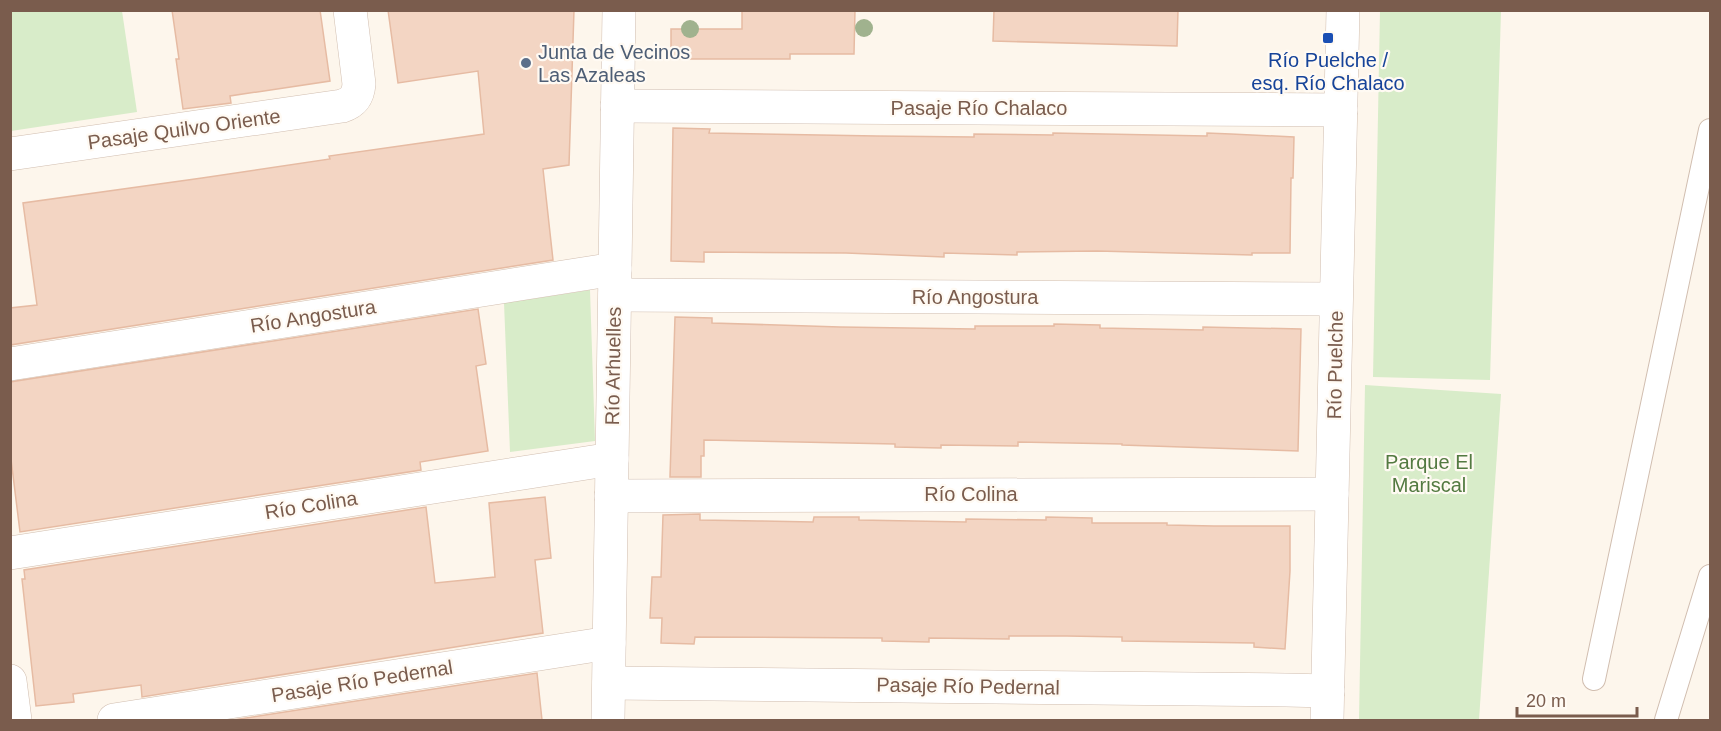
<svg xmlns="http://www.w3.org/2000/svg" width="1721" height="731" viewBox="0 0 1721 731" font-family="Helvetica,sans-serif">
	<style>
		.green { fill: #d8ecc9 }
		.building { fill: #f3d5c3; stroke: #e6bba3; stroke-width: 1.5 }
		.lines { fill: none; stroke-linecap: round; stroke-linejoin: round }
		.lane-casing { stroke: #d1beb0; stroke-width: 24 }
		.street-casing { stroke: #d1beb0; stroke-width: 34 }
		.lane { stroke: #fff; stroke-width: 22 }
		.street { stroke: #fff; stroke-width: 33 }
		.tree { fill: #a0b28e }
		.transit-dot { fill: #1a4fb4; stroke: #fffaf3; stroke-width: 2 }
		.service-dot { fill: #5c6f8a; stroke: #fffaf3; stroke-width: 2 }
		.labels { text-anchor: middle; stroke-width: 4.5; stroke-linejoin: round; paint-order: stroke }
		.service-label { font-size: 20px; fill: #4e5e75; stroke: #fffaf3; text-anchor: start }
		.transit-label { font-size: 20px; fill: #164399; stroke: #fffaf3 }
		.street-label { font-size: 20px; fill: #7a5c4d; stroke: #fffaf3 }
		.park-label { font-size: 20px; fill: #537a41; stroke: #fffaf3 }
	</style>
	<rect width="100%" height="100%" fill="#fdf6ec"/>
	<g class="green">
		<path d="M11,10L122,11L137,112L11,131Z"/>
		<path d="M1380,11H1501L1490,380L1373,377Z"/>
		<path d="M590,290L595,441L510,452L504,303Z"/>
		<path d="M1365,385L1501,394L1479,720H1359Z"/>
	</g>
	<g class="building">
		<path d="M172,10H320L330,81L230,96L231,103L183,109L176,59H179Z"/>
		<path d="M388,10H574L569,165L543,169L553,260L10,345V308L37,305L23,203L202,178L330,159L329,156L484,134L478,71L398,83Z"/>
		<path d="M742,10H855L854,54H790V59H671V29H742Z"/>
		<path d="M994,10H1178L1177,46L993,41Z"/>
		<path d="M673,128L710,129L709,133L877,136L974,137V134L1053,135V133L1207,136V133L1231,134L1294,137L1293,178H1291L1290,253H1252V255L1097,251L1017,252V255L944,253V257L846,253L704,252V262L671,261Z"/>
		<path d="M478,309L486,364L476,366L488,451L420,462L421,470L20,532L10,451V382Z"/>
		<path d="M675,317L712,318V323L840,327L975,329V326H1054V324L1100,325V328L1151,329L1203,330V327L1301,329L1298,451L1122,445V444L1018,442V446L941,445V448L895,447V444L704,440V456H701V477H670Z"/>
		<path d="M545,497L551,558L535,560L543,633L142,697L141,685L73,694L74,702L36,706L22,579H25L24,570L426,507L435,583L495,577L489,503Z"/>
		<path d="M700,514V520L758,521L813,522L814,517H859V520L966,522V519L1046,520V517L1092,518V523H1167V525L1214,526H1290V571L1285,649L1254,647V643L1122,641V637L1067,636H1009V639L929,638V642L882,641V638L695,637L694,644L661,643L662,618H650L652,577H661L663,515Z"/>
		<path d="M537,673L542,720H233Z"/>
	</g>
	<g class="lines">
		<g class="lane-casing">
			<g id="lane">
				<path d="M1594,679L1710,130"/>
				<path d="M1666,720L1710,576"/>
			</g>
		</g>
		<g class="street-casing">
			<g id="street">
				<path d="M617,106L1341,110"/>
				<path d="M10,154L342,106C354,102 358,96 359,84L350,10"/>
				<path d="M615,295L1336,299"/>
				<path d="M10,364L615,269"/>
				<path d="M611,496L1332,494"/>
				<path d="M10,553L612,459"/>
				<path d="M10,681L15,720"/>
				<path d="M609,683L1286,690L1328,691"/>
				<path d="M114,720L609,643"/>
				<path d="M608,720L619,10"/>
				<path d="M1327,720L1343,10"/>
			</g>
		</g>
		<use href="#lane" class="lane"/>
		<use href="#street" class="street"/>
	</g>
	<g class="tree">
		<circle cx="864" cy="28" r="9"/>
		<circle cx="690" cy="29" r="9"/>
	</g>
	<rect class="transit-dot" x="1322" y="32" width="12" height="12" rx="3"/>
	<circle class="service-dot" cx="526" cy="63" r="6"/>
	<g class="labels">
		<g class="service-label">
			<text x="538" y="59">Junta de Vecinos<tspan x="538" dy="23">Las Azaleas</tspan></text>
		</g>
		<g class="transit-label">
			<text x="1328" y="67">Río Puelche /<tspan x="1328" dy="23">esq. Río Chalaco</tspan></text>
		</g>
		<g class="street-label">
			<text x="979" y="115">Pasaje Río Chalaco</text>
			<text transform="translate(184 129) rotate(-8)" y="7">Pasaje Quilvo Oriente</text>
			<text x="975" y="304">Río Angostura</text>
			<text transform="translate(313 316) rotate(-9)" y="7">Río Angostura</text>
			<text transform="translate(1335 365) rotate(-89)" y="7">Río Puelche</text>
			<text transform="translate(613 366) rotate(-89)" y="7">Río Arhuelles</text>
			<text x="971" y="501">Río Colina</text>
			<text transform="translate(311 505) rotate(-9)" y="7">Río Colina</text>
			<text transform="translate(362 681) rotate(-9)" y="7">Pasaje Río Pedernal</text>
			<text transform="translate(968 686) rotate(1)" y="7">Pasaje Río Pedernal</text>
		</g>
		<g class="park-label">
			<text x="1429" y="469">Parque El<tspan x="1429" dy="23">Mariscal</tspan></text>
		</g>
	</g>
	<rect width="1721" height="731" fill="none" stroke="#7a5c4d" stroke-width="24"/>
	<path d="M1517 707v9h120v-9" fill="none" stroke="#7a5c4d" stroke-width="3"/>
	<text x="1526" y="707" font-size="18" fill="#7a5c4d" stroke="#fffaf3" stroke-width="4.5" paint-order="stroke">20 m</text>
</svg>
